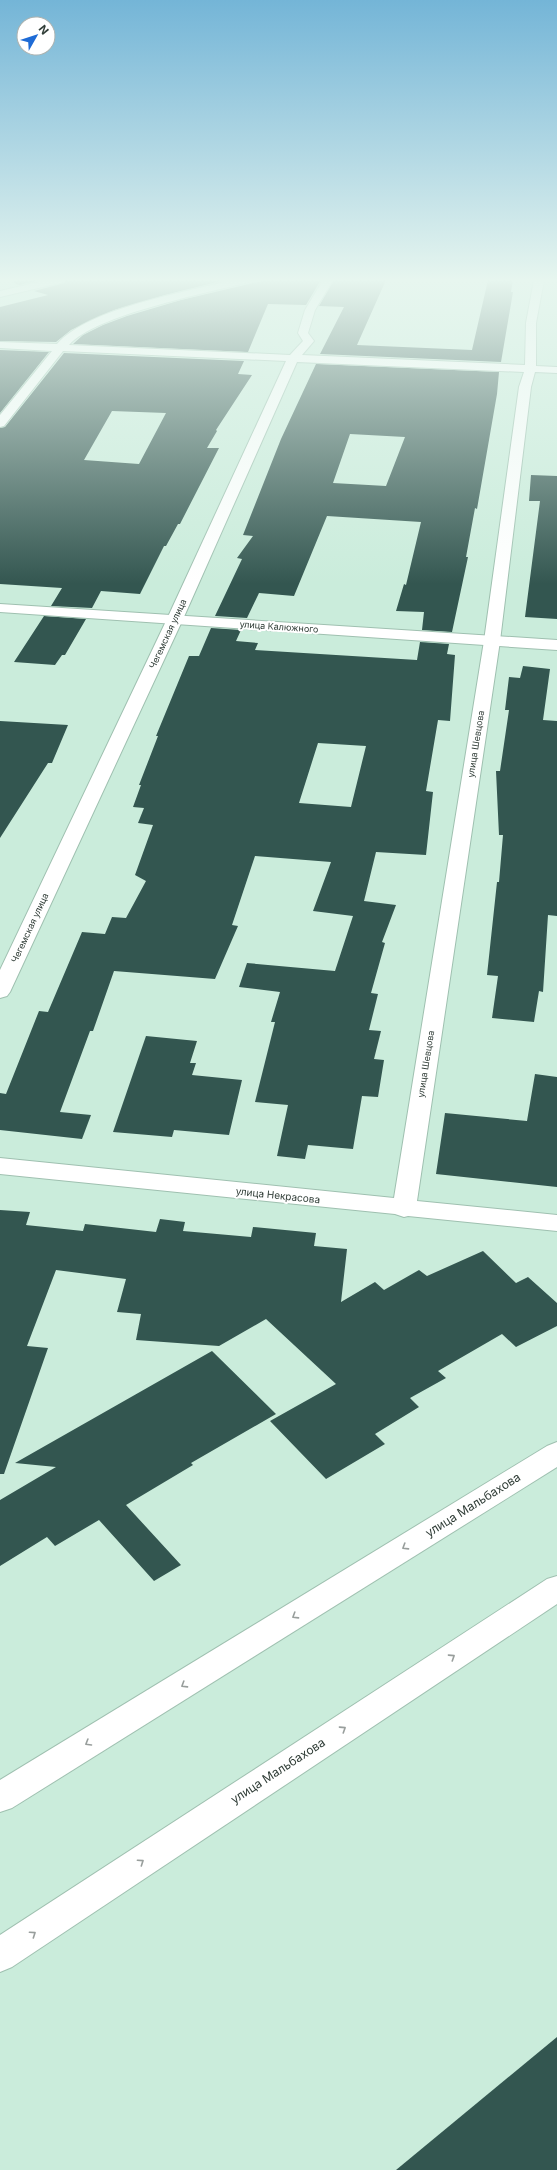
<svg xmlns="http://www.w3.org/2000/svg" width="557" height="2170" viewBox="0 0 557 2170" font-family="Inter,sans-serif">
	<style>
		.building { fill: #335650; fill-rule: evenodd }
		.lines { fill: none; stroke-linecap: round; stroke-linejoin: round }
		.street-casing { stroke: #9fc0b0; stroke-width: 2 }
		.secondary-casing { stroke: #9fc0b0; stroke-width: 2 }
		.street { fill: #fff; fill-rule: evenodd }
		.secondary { fill: #fff; fill-rule: evenodd }
		.oneway { stroke: #989e9c }
		.labels { text-anchor: middle; stroke-width: 4; stroke-linejoin: round; paint-order: stroke }
		.far-street-label { font-size: 9px; fill: #313e38; stroke: #fff }
		.street-label { font-size: 10px; fill: #313e38; stroke: #fff }
		.near-street-label { font-size: 12px; fill: #313e38; stroke: #fff }
	</style>
	<rect width="100%" height="100%" fill="#caecdb"/>
	<g class="building">
		<path d="M14,280H41L19,285L14,283Z"/>
		<path d="M66,280H225L165,295L114,310L71,330L56,342L0,341V307L48,295L34,291L64,283Z"/>
		<path d="M266,280H321L306,305L268,304L248,352L73,344L83,335L103,325L127,316L181,300Z"/>
		<path d="M334,280H386L357,345L472,350L488,280H513L511,292H513L501,362L320,354L344,307L319,306Z"/>
		<path d="M0,350L49,352L0,413Z"/>
		<path d="M64,353L244,361L238,374L252,375L216,430L217,431L207,448H219L180,524H178L166,546H164L140,594L101,591L92,608L51,606L62,588L0,584V428L5,427ZM112,411L166,413L139,464L84,460Z"/>
		<path d="M316,364L499,372L497,394L477,509L475,508L466,557H468L452,632L422,630L424,612L396,611L404,584L406,585L421,522L327,516L294,596L259,593L247,618L215,616L242,559L237,558L253,536L243,535L281,439ZM350,434L405,437L386,486L333,483Z"/>
		<path d="M531,475L557,476V619L525,617L540,501H529Z"/>
		<path d="M44,616L86,619L65,655H62L55,665L14,662Z"/>
		<path d="M211,628L241,630L236,641L258,643L255,650L417,660L420,642L449,644L447,654L455,655L450,721L438,720L426,791L433,792L426,855L376,852L364,901L396,905L382,942L385,943L371,993L378,994L369,1030L381,1031L374,1059L384,1060L378,1097L362,1096L353,1149L308,1145L305,1159L277,1156L288,1105L255,1102L275,1022H271L280,992L239,987L247,963L335,971L353,916L313,911L331,862L255,856L232,925L238,926L215,979L114,971L93,1031H90L60,1112L91,1115L82,1139L0,1130V1093L6,1094L39,1011L48,1012L82,932L105,934L112,917L126,918L146,881L135,875L153,825L138,823L144,808L133,807L141,785H139L158,736H156L189,656H199ZM318,743L366,746L351,807L299,803Z"/>
		<path d="M523,666L550,669L543,720L557,721V916L548,915L543,992L539,991L534,1022L492,1018L498,976L487,975L497,882H499L503,835H499L496,771H500L509,710H505L509,677L520,678Z"/>
		<path d="M0,721L68,725L52,763H48L0,838Z"/>
		<path d="M146,1036L197,1041L190,1063H196L192,1075L242,1080L229,1135L174,1130L172,1137L113,1132Z"/>
		<path d="M535,1074L557,1077V1187L436,1174L445,1113L527,1121Z"/>
		<path d="M0,1210L30,1212L26,1225L83,1231L85,1224L156,1232L160,1219L185,1222L183,1231L251,1237L253,1227L316,1233L314,1246L347,1249L341,1302L375,1282L384,1290L419,1270L427,1276L483,1251L516,1283L528,1277L557,1303V1326L516,1347L502,1334L438,1371L446,1378L410,1398L419,1407L375,1434L385,1444L326,1479L270,1421L336,1384L266,1319L219,1346L136,1340L141,1314L117,1312L126,1279L56,1270L27,1346L48,1348L4,1474H0Z"/>
		<path d="M212,1351L276,1414L191,1463L193,1465L126,1505L181,1565L154,1581L99,1520L55,1546L47,1537L0,1566V1500L56,1467L15,1463Z"/>
		<path d="M557,2037V2170H396Z"/>
	</g>
	<g class="lines">
		<g class="street-casing">
			<path id="street" d="M233,280H250L249,282C207,293 95,315 69,345L290,355L303,341L298,333L305,310L323,280H333L315,310L308,333L314,341L302,355L525,365L526,323L534,280H544L536,323V366L557,367V373L535,372L531,387L500,641L417,1201L557,1215V1231L408,1216L404,1217L395,1214L0,1174V1158L394,1198L484,641L519,387L524,372L297,362L183,619L10,992L7,996L0,998V970L167,619L286,361L63,351L4,426L0,427V415L52,351L0,348V342L57,344C89,308 186,292 233,280Z"/>
		</g>
		<g class="secondary-casing">
			<g id="secondary">
				<path d="M47,280H65L64,282L0,297V291Z"/>
				<path d="M0,604L557,640V650L0,612Z"/>
				<path d="M557,1442V1467L12,1808L0,1812V1780L547,1446Z"/>
				<path d="M557,1576V1604L12,1967L0,1972V1935L547,1579Z"/>
			</g>
		</g>
		<use href="#street" class="street"/>
		<use href="#secondary" class="secondary"/>
	</g>
	<defs><path id="oneway-chevron" d="M-2-3.5L2.5 0L-2 3.5" fill="none" stroke-width="1.6" stroke-linecap="round" stroke-linejoin="round"/></defs>
	<g class="oneway">
		<use href="#oneway-chevron" transform="translate(405 1547) rotate(148)"/>
		<use href="#oneway-chevron" transform="translate(295 1616) rotate(148)"/>
		<use href="#oneway-chevron" transform="translate(452 1657) rotate(-33)"/>
		<use href="#oneway-chevron" transform="translate(184 1685) rotate(148)"/>
		<use href="#oneway-chevron" transform="translate(343 1729) rotate(-33)"/>
		<use href="#oneway-chevron" transform="translate(88 1743) rotate(149)"/>
		<use href="#oneway-chevron" transform="translate(141 1862) rotate(-34)"/>
		<use href="#oneway-chevron" transform="translate(33 1934) rotate(-34)"/>
	</g>
	<linearGradient id="sky" x2="0" y2="1"><stop stop-color="#74b5d7"/><stop offset="0.48" stop-color="#e7f6ef"/><stop offset="1" stop-color="#e7f6ef" stop-opacity="0"/></linearGradient>
	<rect width="557" height="584" fill="url(#sky)"/>
	<g class="labels">
		<g class="far-street-label">
			<text transform="translate(279 627) rotate(4)" y="3">улица Калюжного</text>
			<text transform="translate(168 634) rotate(-65)" y="3">Чегемская улица</text>
			<text transform="translate(476 744) rotate(-81)" y="3">улица Шевцова</text>
			<text transform="translate(30 928) rotate(-65)" y="3">Чегемская улица</text>
			<text transform="translate(426 1064) rotate(-81)" y="3">улица Шевцова</text>
		</g>
		<g class="street-label">
			<text transform="translate(278 1195) rotate(6)" y="4">улица Некрасова</text>
		</g>
		<g class="near-street-label">
			<text transform="translate(473 1505) rotate(-32)" y="4">улица Мальбахова</text>
			<text transform="translate(278 1771) rotate(-33)" y="4">улица Мальбахова</text>
		</g>
	</g>
	<g transform="translate(36 36) rotate(51)"><circle r="19" fill="#ffffff" stroke="#adb2af"/>
	<path d="M0-3L7 15L0 10L-7 15Z" fill="#1e6bd6"/>
	<text y="-6" font-size="11" font-weight="bold" text-anchor="middle" fill="#313e38">N</text>
	</g>
</svg>
